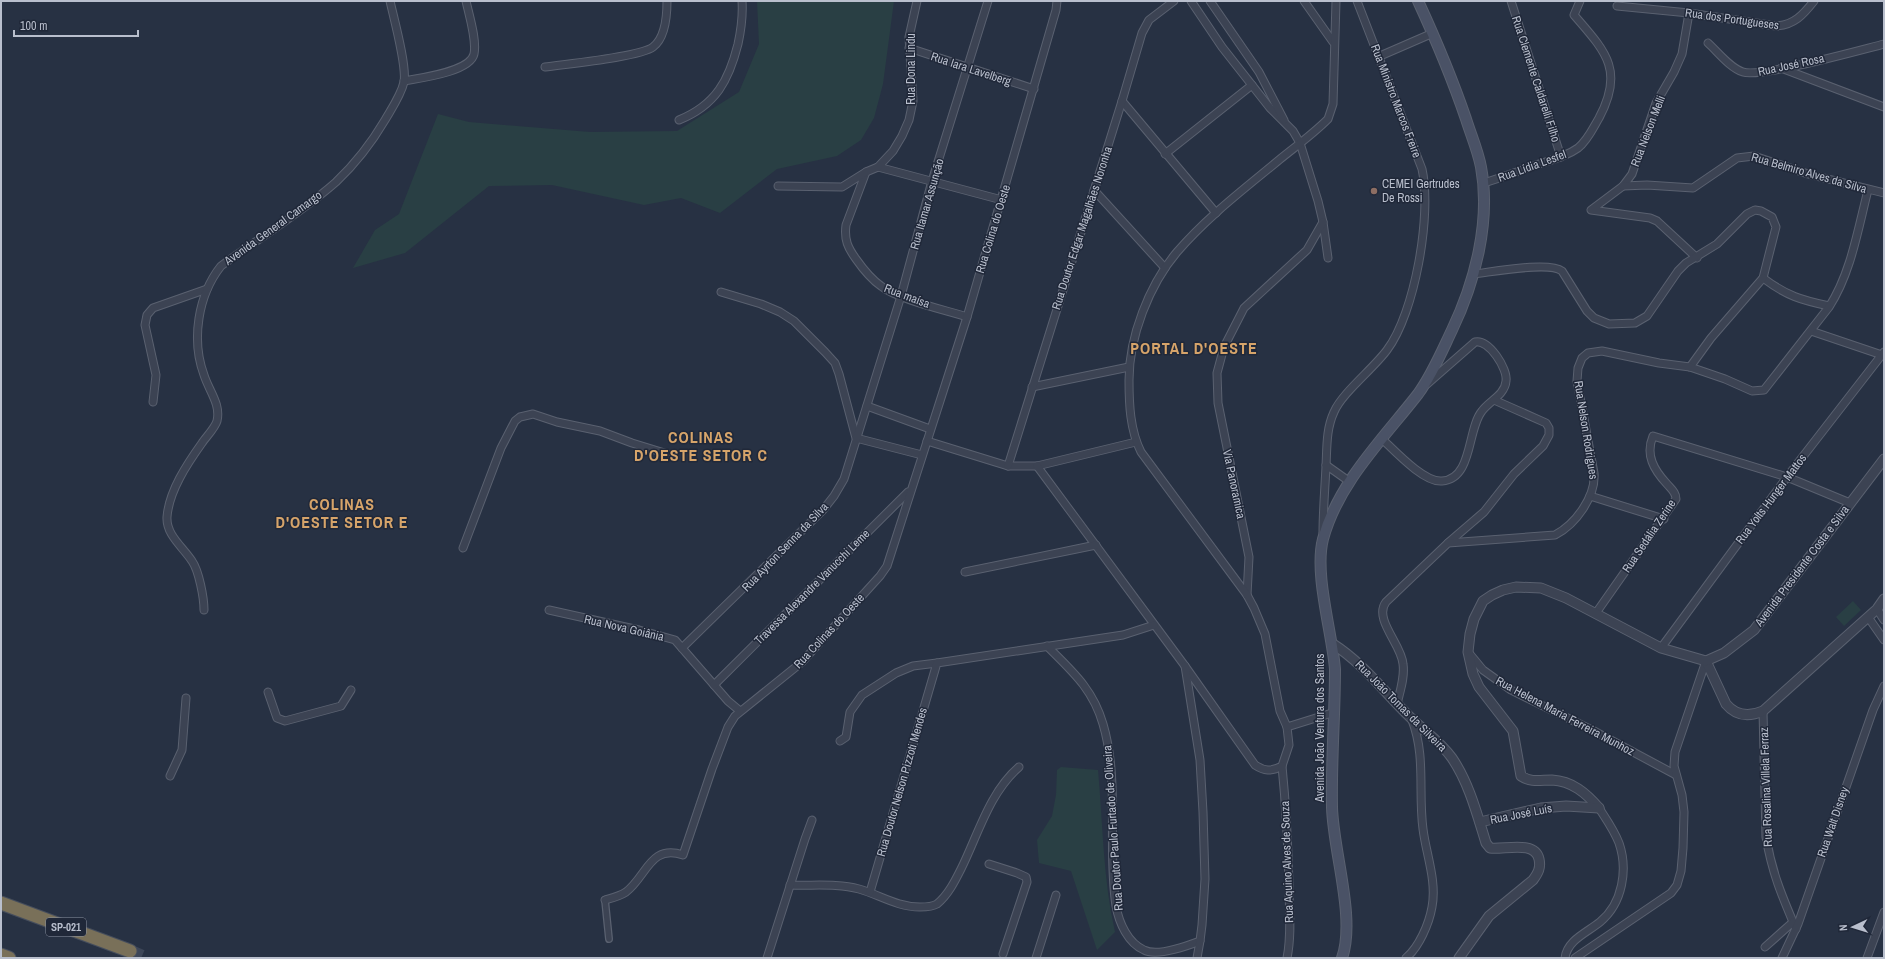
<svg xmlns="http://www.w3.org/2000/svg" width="1885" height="959" viewBox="0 0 1885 959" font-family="'Archivo Narrow',sans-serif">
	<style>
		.green { fill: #293f44 }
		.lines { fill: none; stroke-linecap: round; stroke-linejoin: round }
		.motorway-tunnel { stroke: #3d4658; stroke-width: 13; stroke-dasharray: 13 6; stroke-linecap: butt }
		.pedestrian-casing { stroke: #5a6170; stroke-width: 8 }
		.minor-casing { stroke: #5a6170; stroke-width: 9 }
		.tertiary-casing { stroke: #5a6170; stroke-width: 11 }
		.secondary-casing { stroke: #5a6170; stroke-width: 12 }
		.motorway-casing { stroke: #464e5d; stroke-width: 15 }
		.pedestrian { stroke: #3c4353; stroke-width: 5.5 }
		.minor { stroke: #3c4353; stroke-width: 7 }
		.tertiary { stroke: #3c4353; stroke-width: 9 }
		.secondary { stroke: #4a5266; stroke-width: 10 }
		.motorway { stroke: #797059; stroke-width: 13 }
		.education-dot { fill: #8d6e63; stroke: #202839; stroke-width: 1.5 }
		.labels { text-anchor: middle; stroke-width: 3; stroke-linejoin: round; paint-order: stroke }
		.shield { fill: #202839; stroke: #8b92a1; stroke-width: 1 }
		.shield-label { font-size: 11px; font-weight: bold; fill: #b9bfcd }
		.street-label { font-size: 12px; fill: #b9bfcd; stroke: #202839 }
		.poi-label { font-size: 12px; fill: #b9bfcd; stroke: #202839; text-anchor: start }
		.district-label { font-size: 16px; font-weight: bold; letter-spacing: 1px; fill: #d6a46a; stroke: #202839 }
	</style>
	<rect width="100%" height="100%" fill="#273143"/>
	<g class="green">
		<path d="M757,1H894L883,84L874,118L861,140L837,156L777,169L720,213L681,198L644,205L552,185L489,186L405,253L353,268L375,230L399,214L438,114L469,122L590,132L677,131L739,92L759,44Z"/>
		<path d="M1853,601L1861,610L1844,626L1836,617Z"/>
		<path d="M1061,767L1098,770C1103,825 1103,879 1115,932L1097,950L1071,871L1039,863L1037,840L1052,816L1056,795L1057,770Z"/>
	</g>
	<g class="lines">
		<path class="motorway-tunnel" d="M130,951L146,958"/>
		<g class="pedestrian-casing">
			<path id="pedestrian" d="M605,900L609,939"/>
		</g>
		<g class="minor-casing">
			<g id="minor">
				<path d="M1191,1L1222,47L1270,108L1293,131L1300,143L1318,201L1323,222L1328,258"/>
				<path d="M1210,1L1259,72L1284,120"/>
				<path d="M1304,1L1333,42"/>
				<path d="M1511,1L1561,157"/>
				<path d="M1617,6L1689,13L1776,26C1794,25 1803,15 1814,1"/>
				<path d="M1689,13L1682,54L1674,72L1656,103L1632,174L1623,186L1591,210L1650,218L1657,221L1697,258"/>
				<path d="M1708,43C1718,52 1730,68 1743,72C1760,78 1860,50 1884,44"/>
				<path d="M909,48L1034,89"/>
				<path d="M1380,56L1433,33"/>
				<path d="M545,67C565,64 640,57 653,47C665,38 667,15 667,1"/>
				<path d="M1781,68L1884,107"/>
				<path d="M404,81C420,78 470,72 474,54C477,40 469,15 466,1"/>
				<path d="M1122,101L1216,213"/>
				<path d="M679,120C716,105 729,80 738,44C741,30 743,15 742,1"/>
				<path d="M1165,154L1252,85"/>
				<path d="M878,167L1002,200"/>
				<path d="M866,172L846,225C844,240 848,248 856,259C863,269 871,279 881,286C897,299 945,310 967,317"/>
				<path d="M1484,183C1502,177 1520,171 1539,164C1552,160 1567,156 1578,148C1588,140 1593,128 1599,118C1625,70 1605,51 1574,15L1580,1"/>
				<path d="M778,186L842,187L866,172L878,167L893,151L902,136L909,120L913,101L909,37L917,1"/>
				<path d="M1623,186L1647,185L1693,188L1737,158L1754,156L1808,174L1884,193"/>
				<path d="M1094,190L1165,268"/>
				<path d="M1474,274C1492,272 1549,261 1562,271L1587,311L1594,318L1609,324L1635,323L1647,316L1678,271L1686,263L1717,244L1747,214L1755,210L1761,211L1772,217L1776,227L1763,278C1787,296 1801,300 1829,306"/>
				<path d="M721,292L761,304L780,312L794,321L825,352L835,363L839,374L856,438L922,455"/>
				<path d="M1811,331L1882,355"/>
				<path d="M1690,367L1711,338L1763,278"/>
				<path d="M1032,387L1129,367"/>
				<path d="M153,402L156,375L145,325L147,315L153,308L207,289"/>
				<path d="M867,406L930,429"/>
				<path d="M1381,438C1394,450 1424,483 1442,481C1473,479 1467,429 1482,411C1489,401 1505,395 1506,381C1508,369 1489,339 1475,342L1427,384"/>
				<path d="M927,441L1008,466H1037L1136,442"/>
				<path d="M1326,465L1350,482"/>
				<path d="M1008,466L1122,101L1142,33L1149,20L1174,1"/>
				<path d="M1037,466L1185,666L1255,765C1264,771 1271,772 1282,766L1289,745L1287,727"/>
				<path d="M1590,496L1664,519"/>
				<path d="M1323,533C1323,510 1325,488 1326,466C1327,448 1326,429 1334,412C1342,393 1373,369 1387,350C1415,313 1432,214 1422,169L1357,1"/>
				<path d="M1448,543L1484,512L1514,474L1543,446L1549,435V428L1546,423L1494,400"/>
				<path d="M463,548L501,448L515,421L520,417L533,414L557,422L600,431L632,443L671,455"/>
				<path d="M965,572L1096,545"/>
				<path d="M1247,595L1249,557L1218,403L1217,373L1224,347L1244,308L1307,250L1323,222"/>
				<path d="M1877,609L1884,620"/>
				<path d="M204,610C204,598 199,571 192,561C183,547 166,535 167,517C169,491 187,464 202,443C206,437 215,428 217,421C221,404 209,391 204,375C191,340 198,295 221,266C259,238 301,213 336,182C355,164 372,142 385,120C392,108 401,95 404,82C407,66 394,19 390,1"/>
				<path d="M549,610L639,630L675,640L728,701L740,711"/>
				<path d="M1596,613L1676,499C1676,492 1671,489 1667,484C1654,470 1645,455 1653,436L1787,477L1850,503"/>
				<path d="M1868,617L1884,640"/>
				<path d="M1047,646C1072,671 1093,689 1103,724C1120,781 1107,847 1116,906C1119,923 1128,943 1144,950C1157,957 1187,946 1200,941L1202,925L1205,879L1203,812L1200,760L1185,666"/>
				<path d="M682,648L823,510L834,496L844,479L901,296L932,181L988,1"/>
				<path d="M1661,648L1787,477L1884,352"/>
				<path d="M1469,653L1483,670L1511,690L1594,731L1676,775"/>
				<path d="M714,685L908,492"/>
				<path d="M268,692L277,718L285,721L341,706L351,690"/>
				<path d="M1397,704C1400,691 1405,677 1403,664C1402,645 1373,619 1386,602L1448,543L1555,535C1576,524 1596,496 1594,473L1577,381L1578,368L1582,358L1588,353L1602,351L1659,363L1690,367L1725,379L1752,391L1764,390L1829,307C1851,273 1858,229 1868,190"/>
				<path d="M1763,711L1766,837C1772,873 1782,896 1796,929"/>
				<path d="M1335,712L1287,727L1280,711L1265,634L1254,608L1247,595L1141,452C1130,430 1129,404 1129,380C1129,337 1149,285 1177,252C1207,217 1244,189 1279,160C1295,147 1313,134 1328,119L1333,104L1336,1"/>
				<path d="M840,741L846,737L850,712L862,695L896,673L913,666L937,663"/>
				<path d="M1282,766C1286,806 1288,845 1289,885C1289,909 1292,934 1287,958"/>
				<path d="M170,776L182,750L186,698"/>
				<path d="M989,864L1017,873L1026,877L1027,882L1003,954"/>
				<path d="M790,885C813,886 837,883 859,889C880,895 897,907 920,907C925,907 932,907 937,904C948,895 955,881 961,869C978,835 989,793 1019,767"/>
				<path d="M870,892L937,663L1123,635L1154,625"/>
				<path d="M605,900C612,898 620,896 626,892C647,876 650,844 683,855L712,769L728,727L735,716L802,662L880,576L887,566L967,317L1056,10L1057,1"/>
				<path d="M1765,947L1793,922"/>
				<path d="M767,958L805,839L812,820"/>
				<path d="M1036,958L1056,895"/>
				<path d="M1197,958L1200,941"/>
				<path d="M1406,958C1419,947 1429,924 1432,907C1437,881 1426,854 1423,829C1418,792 1426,756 1412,720"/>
				<path d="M1565,958C1567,940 1588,932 1600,922C1623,903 1628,869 1619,843C1614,830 1606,819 1599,808"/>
				<path d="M1575,958L1671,893L1677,885L1681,871L1683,848L1684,812L1682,795L1674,766L1675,752L1706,661"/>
				<path d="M1782,958L1798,924L1873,710L1884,686"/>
				<path d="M1867,958L1884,912"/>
			</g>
		</g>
		<g class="tertiary-casing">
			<g id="tertiary">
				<path d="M1333,644C1363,663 1385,693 1410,717C1424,731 1440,741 1452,758C1469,783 1477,814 1486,843L1490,848C1504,850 1535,840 1539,859C1541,868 1538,873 1533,880L1489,916L1459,958"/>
				<path d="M1706,661L1726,704C1736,716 1749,717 1763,711L1877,609L1884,599"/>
				<path d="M1599,808C1586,793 1572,781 1552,780C1540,780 1532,783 1521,776L1513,731L1479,687L1473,674L1468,652L1470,634L1474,619L1483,601L1492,595L1503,590L1516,587L1541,588L1566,598L1661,648L1706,661L1724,653L1754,630L1884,459"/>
				<path d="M1480,822L1541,808L1566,806L1599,808"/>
			</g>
		</g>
		<g class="secondary-casing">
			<path id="secondary" d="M1342,958C1356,918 1333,851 1332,807C1331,761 1335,715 1335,669C1332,632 1314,574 1323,539C1338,483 1383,439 1418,394C1432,375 1442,351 1452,330C1475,282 1491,221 1481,167C1478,151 1471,135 1466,119C1452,78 1436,40 1418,1"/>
		</g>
		<g class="motorway-casing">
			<g id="motorway">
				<path d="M1,903L130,951"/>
				<path d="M1,955L9,958"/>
			</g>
		</g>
		<use href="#pedestrian" class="pedestrian"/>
		<use href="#minor" class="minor"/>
		<use href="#tertiary" class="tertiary"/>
		<use href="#secondary" class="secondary"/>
		<use href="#motorway" class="motorway"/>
	</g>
	<circle class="education-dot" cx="1374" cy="191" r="4"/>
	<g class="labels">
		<rect class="shield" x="46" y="918" width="40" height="18" rx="3"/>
		<g class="shield-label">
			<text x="66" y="931">SP-021</text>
		</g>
		<g class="street-label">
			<text transform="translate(1732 19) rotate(8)" y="4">Rua dos Portugueses</text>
			<text transform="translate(1791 65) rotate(-12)" y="4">Rua José Rosa</text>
			<text transform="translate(911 69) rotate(-90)" y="4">Rua Dona Lindu</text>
			<text transform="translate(971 69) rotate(18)" y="4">Rua Iara Lavelberg</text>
			<text transform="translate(1536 79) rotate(72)" y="4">Rua Clemente Caldarelli Filho</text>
			<text transform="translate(1396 101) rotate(69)" y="4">Rua Ministro Marcos Freire</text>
			<text transform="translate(1648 131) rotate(-69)" y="4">Rua Nelson Melli</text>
			<text transform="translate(1532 166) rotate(-20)" y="4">Rua Lídia Lesfel</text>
			<text transform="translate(1809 173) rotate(16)" y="4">Rua Belmiro Alves da Silva</text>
			<text transform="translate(927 204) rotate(-74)" y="4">Rua Itamar Assunção</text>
			<text transform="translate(273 228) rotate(-36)" y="4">Avenida General Camargo</text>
			<text transform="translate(1082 228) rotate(-72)" y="4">Rua Doutor Edgar Magalhães Noronha</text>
			<text transform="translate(993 229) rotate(-73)" y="4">Rua Colina do Oeste</text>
			<text transform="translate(907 296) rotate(21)" y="4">Rua maísa</text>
			<text transform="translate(1586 430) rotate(81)" y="4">Rua Nelson Rodrigues</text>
			<text transform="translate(1234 484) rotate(78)" y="4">Via Panoramica</text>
			<text transform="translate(1771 499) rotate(-53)" y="4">Rua Yolts Hunger Mattos</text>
			<text transform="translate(1649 536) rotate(-56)" y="4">Rua Sedália Zerine</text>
			<text transform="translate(785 547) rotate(-46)" y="4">Rua Ayrton Senna da Silva</text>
			<text transform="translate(1802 566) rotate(-53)" y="4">Avenida Presidente Costa e Silva</text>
			<text transform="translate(812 587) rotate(-45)" y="4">Travessa Alexandre Vanucchi Leme</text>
			<text transform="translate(624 628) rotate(13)" y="4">Rua Nova Goiânia</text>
			<text transform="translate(829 631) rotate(-47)" y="4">Rua Colinas do Oeste</text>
			<text transform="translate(1401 706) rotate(45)" y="4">Rua João Tomas da Silveira</text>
			<text transform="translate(1565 716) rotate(28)" y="4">Rua Helena Maria Ferreira Munhoz</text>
			<text transform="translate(1320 728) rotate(-90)" y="4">Avenida João Ventura dos Santos</text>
			<text transform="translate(902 782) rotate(-74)" y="4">Rua Doutor Nelson Pizzoti Mendes</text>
			<text transform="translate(1766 787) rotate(-92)" y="4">Rua Rosalina Villela Ferraz</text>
			<text transform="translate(1521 814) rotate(-11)" y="4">Rua José Luís</text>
			<text transform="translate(1833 822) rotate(-71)" y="4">Rua Walt Disney</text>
			<text transform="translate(1113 828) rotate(-94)" y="4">Rua Doutor Paulo Furtado de Oliveira</text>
			<text transform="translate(1287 862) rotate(-92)" y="4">Rua Aquino Alves de Souza</text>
		</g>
		<g class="poi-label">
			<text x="1382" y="188">CEMEI Gertrudes<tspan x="1382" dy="14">De Rossi</tspan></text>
		</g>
		<g class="district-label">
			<text x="1194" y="354">PORTAL D'OESTE</text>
			<text x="701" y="443">COLINAS<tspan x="701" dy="18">D'OESTE SETOR C</tspan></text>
			<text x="342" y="510">COLINAS<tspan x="342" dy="18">D'OESTE SETOR E</tspan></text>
		</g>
	</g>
	<rect width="1885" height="959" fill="none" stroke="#b9bfcd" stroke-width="4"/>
	<g transform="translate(1853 927) rotate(266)" stroke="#202839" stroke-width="3" paint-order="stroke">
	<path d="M0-3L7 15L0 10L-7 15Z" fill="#b9bfcd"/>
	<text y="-6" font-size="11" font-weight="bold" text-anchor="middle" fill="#b9bfcd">N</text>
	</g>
	<path d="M14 30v6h124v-6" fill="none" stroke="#b9bfcd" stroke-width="2"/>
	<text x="20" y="30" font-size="12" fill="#b9bfcd" stroke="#202839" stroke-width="3" paint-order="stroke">100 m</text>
</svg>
